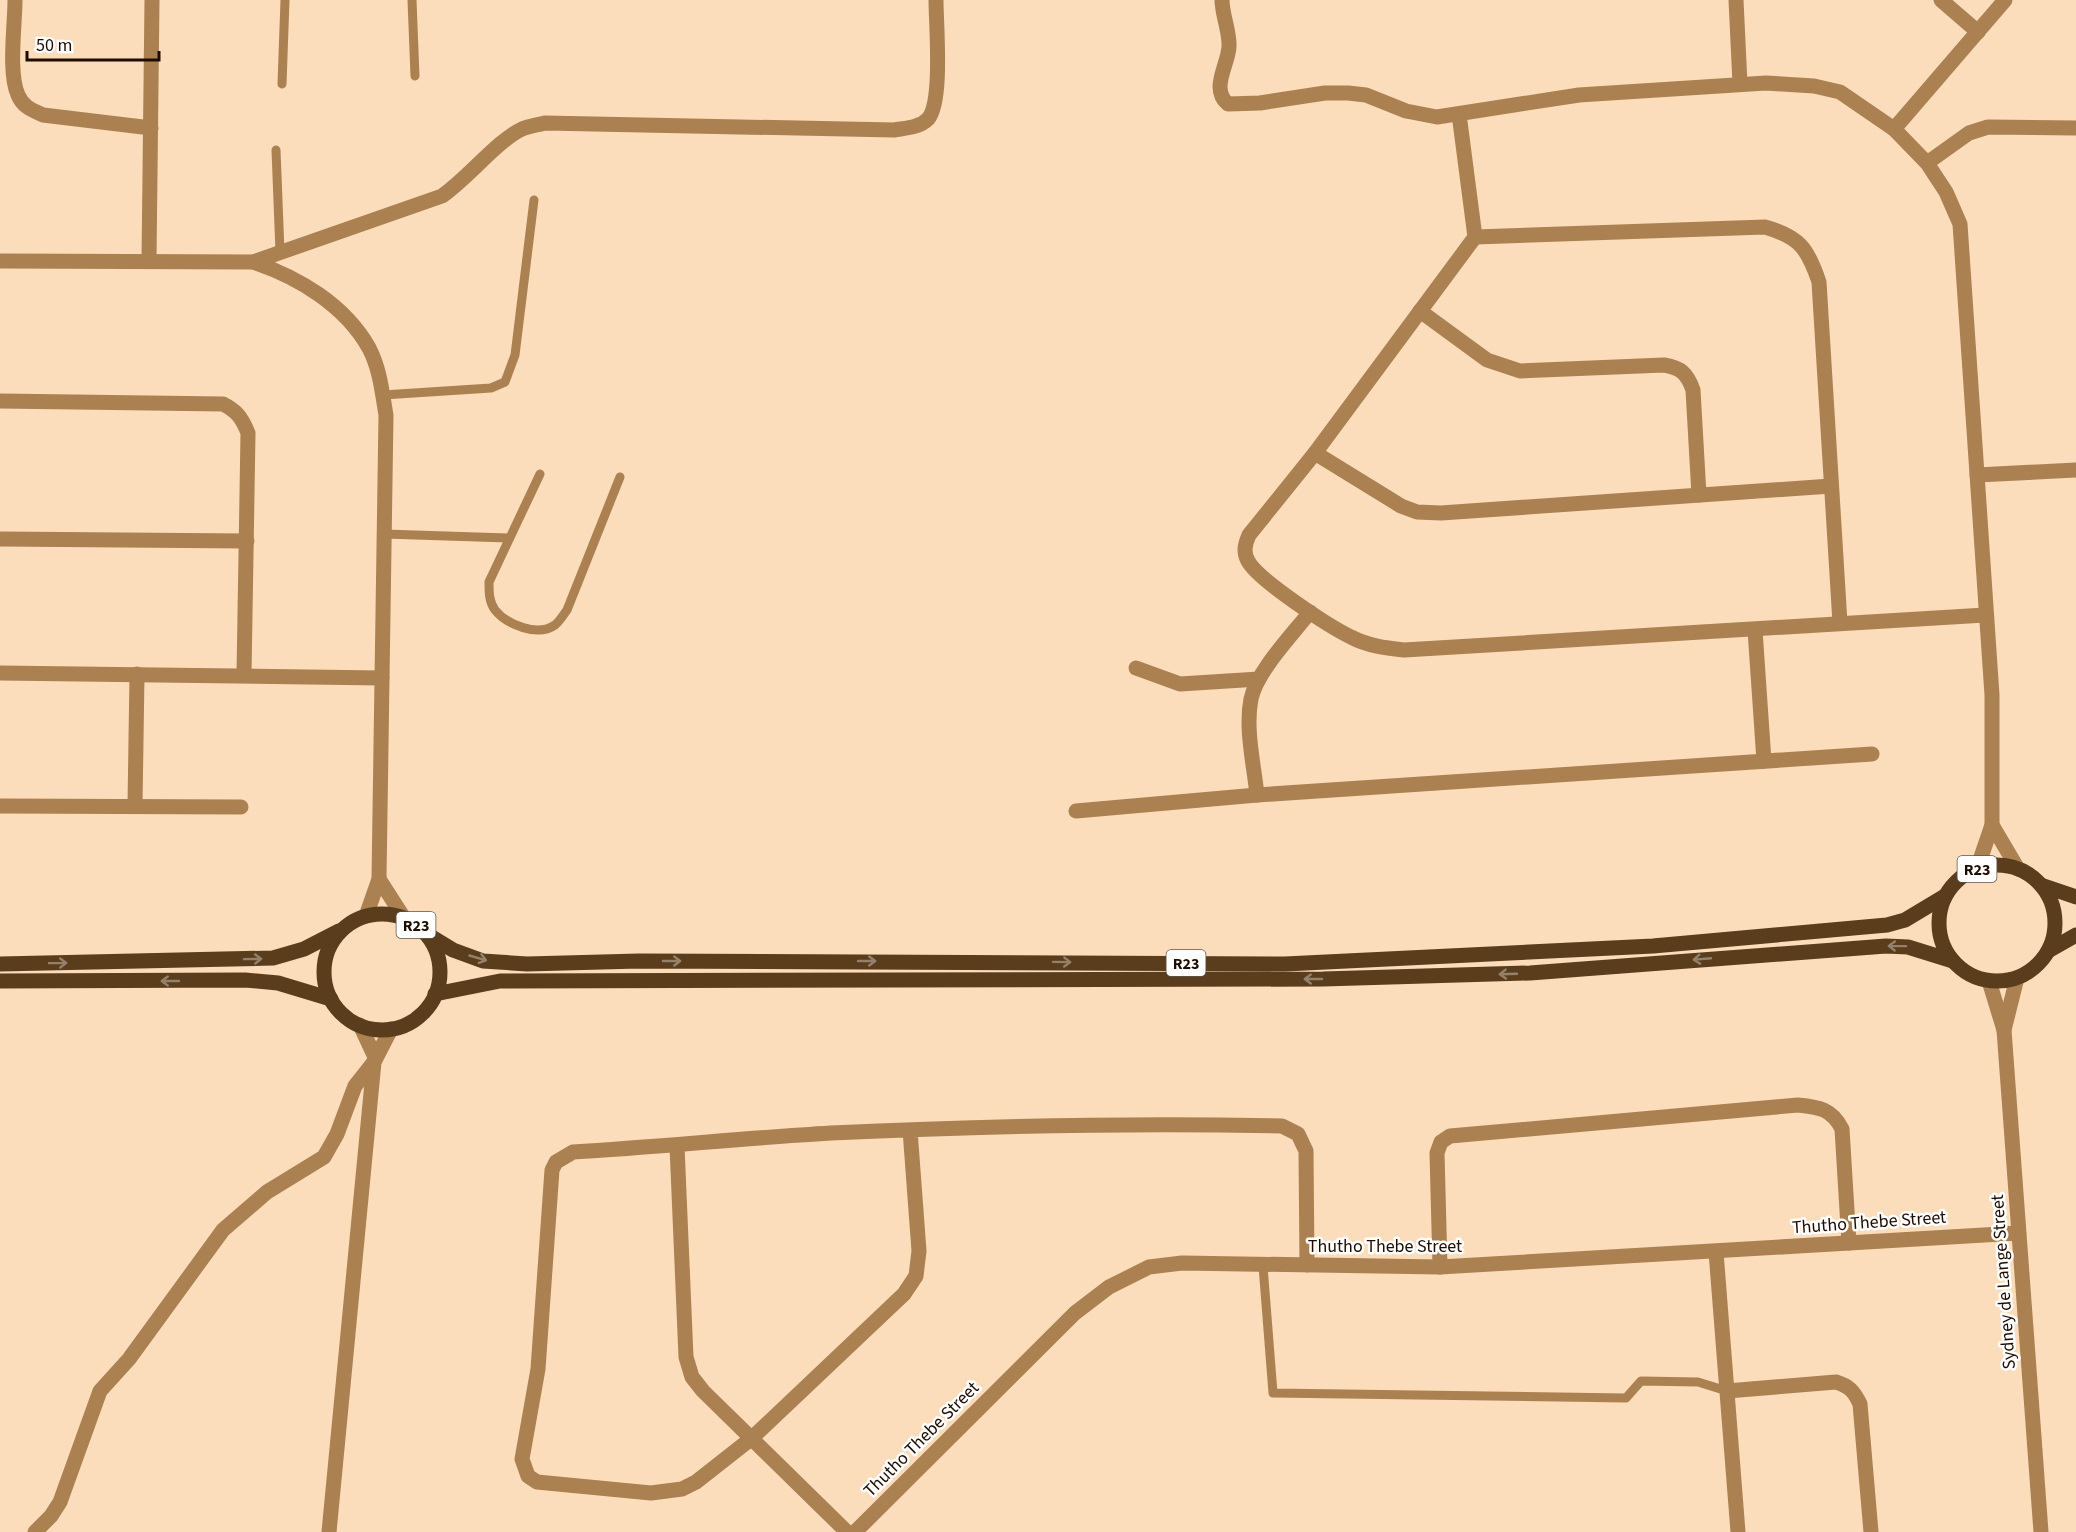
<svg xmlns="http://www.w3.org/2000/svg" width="2076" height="1532" viewBox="0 0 2076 1532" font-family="'Source Sans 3',sans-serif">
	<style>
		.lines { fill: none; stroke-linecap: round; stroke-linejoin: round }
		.service { stroke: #ab8152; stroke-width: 9 }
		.minor { stroke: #ab8152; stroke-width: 15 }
		.tertiary { stroke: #ab8152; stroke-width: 15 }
		.primary { stroke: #5a3d1c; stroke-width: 15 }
		.oneway { stroke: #94816b }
		.labels { text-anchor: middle; stroke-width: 5; stroke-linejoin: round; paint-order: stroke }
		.shield { fill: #fff; stroke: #62554c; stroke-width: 1.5 }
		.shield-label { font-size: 16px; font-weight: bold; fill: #1e0c00 }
		.street-label { font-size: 18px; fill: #1e0c00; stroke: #fff }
	</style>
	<rect width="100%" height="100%" fill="#fbdcbb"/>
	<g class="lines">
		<g class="service">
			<path d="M412,0L415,76"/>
			<path d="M282,84L285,0"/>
			<path d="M276,150L280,252"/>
			<path d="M383,395L491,388L505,382L515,355L534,200"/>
			<path d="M540,474L489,582C489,592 489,602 495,610C507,625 538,637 555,625C560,621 564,614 567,610L620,477"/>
			<path d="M384,534L508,538"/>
			<path d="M1263,1266L1273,1393L1626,1398L1641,1381L1698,1382L1727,1391"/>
		</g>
		<g class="minor">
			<path d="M15,0C15,25 8,73 18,95C23,107 32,110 43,115L151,128"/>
			<path d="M1222,0C1222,15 1230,32 1229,47C1228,65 1210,89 1228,104L1260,103L1325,93H1348L1366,95L1406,111L1437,117L1579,95L1766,83L1814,86L1840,92L1894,129L1927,163L1946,192L1960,224L1992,695V825L1977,869"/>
			<path d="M1736,0L1740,84"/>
			<path d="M1941,0L1978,32"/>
			<path d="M1459,114L1475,237L1315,453L1249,535C1245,544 1243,552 1248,561C1258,580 1330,627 1351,637C1368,646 1386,648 1404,650L1985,615"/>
			<path d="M1894,129L2005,0"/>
			<path d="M1927,163L1969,133L1988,127L2076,128"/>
			<path d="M1475,237L1765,227C1800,237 1808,249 1819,282L1840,623"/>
			<path d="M0,261L253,262C298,277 345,305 369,348C380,369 382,392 386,415L379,879L366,916"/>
			<path d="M149,261L152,0"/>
			<path d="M253,262L442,196C468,178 498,140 522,129C529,126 538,125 545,123L894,130C905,128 919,128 928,119C943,102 936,25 936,0"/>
			<path d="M1420,311L1487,360L1520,371L1664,365C1681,368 1687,373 1693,390L1699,495"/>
			<path d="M0,401L223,404C237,411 242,418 248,433L244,675"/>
			<path d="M1315,453L1401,506L1417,512L1441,513L1831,486"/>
			<path d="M1977,475L2076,470"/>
			<path d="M0,539L247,541"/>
			<path d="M1755,630L1764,761"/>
			<path d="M1136,668L1180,684L1259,679"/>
			<path d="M0,673L382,678"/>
			<path d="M1257,795C1254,765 1245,729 1251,699C1257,671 1292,635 1310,612"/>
			<path d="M0,806L241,807"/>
			<path d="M135,806L137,674"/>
			<path d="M1076,811L1257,795L1872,754"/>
			<path d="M1992,825L2018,869"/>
			<path d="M379,879L404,918"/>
			<path d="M1989,981L2004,1030L2041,1532"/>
			<path d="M2004,1030L2017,978"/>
			<path d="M910,1130L919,1251L916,1276L904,1294L752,1438L696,1482L682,1489L651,1493L537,1482L528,1476L522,1459L538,1369L552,1170L556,1162L573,1152C659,1147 745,1138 831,1133C981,1126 1132,1123 1282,1126L1298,1134L1306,1151L1307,1265"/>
			<path d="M677,1146L686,1357L692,1377L703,1391L847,1532"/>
			<path d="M1716,1252L1738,1532"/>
			<path d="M1440,1267L1437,1153L1441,1142L1450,1136L1798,1105C1819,1107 1832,1109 1842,1129L1849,1243"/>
			<path d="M1727,1391L1836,1382C1849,1386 1854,1391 1860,1404L1871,1532"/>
			<path d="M35,1532L51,1516L60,1502L100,1391L129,1359L223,1230L267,1192L324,1157L337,1134L355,1086L374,1062"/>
			<path d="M855,1532L1075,1313L1109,1287L1149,1267L1182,1263L1440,1267L2018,1233"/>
		</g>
		<g class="tertiary">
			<path d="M360,1025L375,1057"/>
			<path d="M329,1532L374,1062L391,1029"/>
		</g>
		<g class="primary">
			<circle cx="1997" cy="923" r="58"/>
			<path d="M2041,885L2076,897"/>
			<circle cx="382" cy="972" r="58"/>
			<path d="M425,933L453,950L483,961L527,964L639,961L1285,964L1653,946L1887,925L1905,920L1945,896"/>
			<path d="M2048,951L2076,935"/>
			<path d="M0,964L273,958L304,949L339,931"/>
			<path d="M0,981L245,980L278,983L331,999"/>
			<path d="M435,994L500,981L1323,979L1530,973L1886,946L1908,947L1953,961"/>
		</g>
	</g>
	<defs><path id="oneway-shaft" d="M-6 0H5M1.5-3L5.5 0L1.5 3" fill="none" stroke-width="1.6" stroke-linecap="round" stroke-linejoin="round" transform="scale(1.5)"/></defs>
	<g class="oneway">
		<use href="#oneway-shaft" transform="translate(1897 946) rotate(-179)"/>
		<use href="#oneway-shaft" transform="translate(478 958) rotate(16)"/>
		<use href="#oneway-shaft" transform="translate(253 959) rotate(-1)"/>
		<use href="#oneway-shaft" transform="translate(1702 959) rotate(175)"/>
		<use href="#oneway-shaft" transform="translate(672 961)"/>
		<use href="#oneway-shaft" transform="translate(867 961)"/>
		<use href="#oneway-shaft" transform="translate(1062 962) rotate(1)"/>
		<use href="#oneway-shaft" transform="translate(58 963) rotate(-1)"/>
		<use href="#oneway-shaft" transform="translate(1508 974) rotate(178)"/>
		<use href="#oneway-shaft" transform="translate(1313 979) rotate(180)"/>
		<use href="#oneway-shaft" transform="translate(170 981) rotate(180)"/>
	</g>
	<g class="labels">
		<g class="shield">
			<rect x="1957.5" y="856" width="39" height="26" rx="4.5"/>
			<rect x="396.5" y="912" width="39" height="26" rx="4.5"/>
			<rect x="1166.5" y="950" width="39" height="26" rx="4.5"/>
		</g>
		<g class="shield-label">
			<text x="1977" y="875">R23</text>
			<text x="416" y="931">R23</text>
			<text x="1186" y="969">R23</text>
		</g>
		<g class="street-label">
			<text transform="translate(1869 1222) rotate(-4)" y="6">Thutho Thebe Street</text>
			<text x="1385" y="1252">Thutho Thebe Street</text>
			<text transform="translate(2003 1282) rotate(-94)" y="6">Sydney de Lange Street</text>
			<text transform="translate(921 1439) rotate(-45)" y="6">Thutho Thebe Street</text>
		</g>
	</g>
	<path d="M27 51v9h132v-9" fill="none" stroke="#1e0c00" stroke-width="3"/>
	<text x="36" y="51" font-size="18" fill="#1e0c00" stroke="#ffffff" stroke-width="4.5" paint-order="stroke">50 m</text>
</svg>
